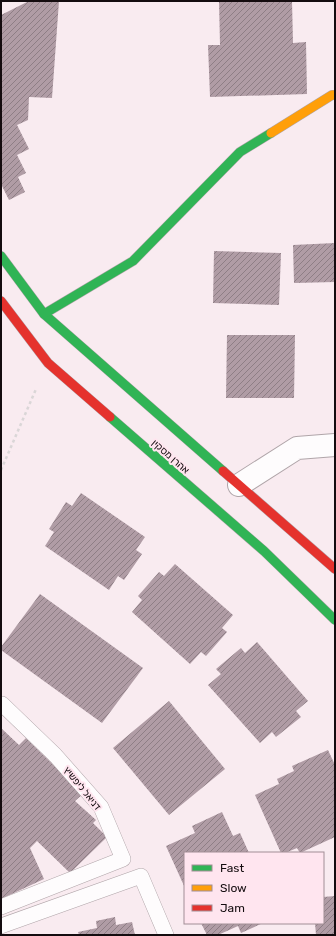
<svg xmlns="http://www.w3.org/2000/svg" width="336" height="936" viewBox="0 0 336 936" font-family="Rubik,'Noto Sans Hebrew',sans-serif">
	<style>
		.building { fill: url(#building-hatch) }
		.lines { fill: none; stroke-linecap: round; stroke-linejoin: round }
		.lane-casing { stroke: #b0a5a9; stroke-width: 16 }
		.street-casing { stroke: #b0a5a9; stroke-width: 24 }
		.fast-casing { stroke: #b0a5a9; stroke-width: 10 }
		.slow-casing { stroke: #b0a5a9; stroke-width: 10 }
		.jam-casing { stroke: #b0a5a9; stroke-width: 10 }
		.path { stroke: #dad6d7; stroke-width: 2.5; stroke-dasharray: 3 3; stroke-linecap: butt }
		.lane { stroke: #fefcfd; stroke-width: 15 }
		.street { stroke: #fefcfd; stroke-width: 22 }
		.fast { stroke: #30b455; stroke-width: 9 }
		.slow { stroke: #ff9f0a; stroke-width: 9 }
		.jam { stroke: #e5322d; stroke-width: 9 }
		.labels { text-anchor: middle; stroke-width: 4; stroke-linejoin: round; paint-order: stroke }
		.street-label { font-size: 10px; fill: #140c0f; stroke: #ffe5ef }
	</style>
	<defs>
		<pattern id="building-hatch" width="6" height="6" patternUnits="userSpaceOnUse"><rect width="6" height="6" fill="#b09ca5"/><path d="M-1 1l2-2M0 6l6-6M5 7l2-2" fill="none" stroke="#8e7e85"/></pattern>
	</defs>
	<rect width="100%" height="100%" fill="#f9ebf0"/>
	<g class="building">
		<path d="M29,1H59L52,98L29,97L28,120L17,125L29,149L17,155L26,173L18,177L25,192L9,200L1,184V15Z"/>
		<path d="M219,1H292L293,43L306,42L307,94L210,97L208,45H220Z"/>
		<path d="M335,243V282L294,283L293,245Z"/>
		<path d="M214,251L281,253L279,305L213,303Z"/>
		<path d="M227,335H295L294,398H226Z"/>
		<path d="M81,493L145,537L136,550L142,554L124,580L118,576L109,590L45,546L54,532L49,529L66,502L72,506Z"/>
		<path d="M175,564L233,615L222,628L227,632L206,656L201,652L190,664L132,612L142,600L138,596L159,572L164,576Z"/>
		<path d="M40,594L143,668L102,723L1,650V647Z"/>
		<path d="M257,642L308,701L296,711L301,717L276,737L272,732L260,743L208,685L221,674L216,669L241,648L245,653Z"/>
		<path d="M169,701L225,769L169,815L113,748Z"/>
		<path d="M1,728L19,745L26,738L83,794L75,801L96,820L93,823L107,837L70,873L37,841L30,848L44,879L1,899Z"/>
		<path d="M328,750L335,765V837L300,853L297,848L285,853H281L255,795L279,784L277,779L294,771L292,766Z"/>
		<path d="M222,812L233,836L240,833L249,853H185V888L166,846L195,833L192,826Z"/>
		<path d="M335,896V935H316L315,923H323V897Z"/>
		<path d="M115,917L116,925L132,922L135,935H79L78,932L97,928L96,921Z"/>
		<path d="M201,923H263L241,933L238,926L218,935H207Z"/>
	</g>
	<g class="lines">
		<g class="lane-casing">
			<g id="lane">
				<path d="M1,907L123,859L101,807L55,755L2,704"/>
				<path d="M1,926L141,876L166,935"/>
			</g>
		</g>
		<g class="street-casing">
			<path id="street" d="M239,485L297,448L335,445"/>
		</g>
		<g class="fast-casing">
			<g id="fast">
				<path d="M1,256L44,314L223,471"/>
				<path d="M44,314L133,261L240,152L271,133"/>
				<path d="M110,417L264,551L335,620"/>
			</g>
		</g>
		<g class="slow-casing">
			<path id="slow" d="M271,133L332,95H335"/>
		</g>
		<g class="jam-casing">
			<g id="jam">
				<path d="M1,301L48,363L110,417"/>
				<path d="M223,471L335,569"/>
			</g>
		</g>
		<path class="path" d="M1,470L36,389"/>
		<use href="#lane" class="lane"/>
		<use href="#street" class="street"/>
		<use href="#fast" class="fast"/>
		<use href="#slow" class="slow"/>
		<use href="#jam" class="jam"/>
	</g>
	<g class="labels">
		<g class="street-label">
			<text transform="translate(171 456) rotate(41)" y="4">אהרן מסקין</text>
			<text transform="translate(83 788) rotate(51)" y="4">דניאל ליפשיץ</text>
		</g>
	</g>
	<rect width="336" height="936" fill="none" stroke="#140c0f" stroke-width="4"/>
	<rect x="184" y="852" width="140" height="72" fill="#ffe5ef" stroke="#a18e95"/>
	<rect x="192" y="865" width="20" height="6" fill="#30b455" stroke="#a18e95"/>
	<text x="220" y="872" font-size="12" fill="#140c0f">Fast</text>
	<rect x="192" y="885" width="20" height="6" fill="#ff9f0a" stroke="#a18e95"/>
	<text x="220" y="892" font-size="12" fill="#140c0f">Slow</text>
	<rect x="192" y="905" width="20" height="6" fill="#e5322d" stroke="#a18e95"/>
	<text x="220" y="912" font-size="12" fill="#140c0f">Jam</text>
</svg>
